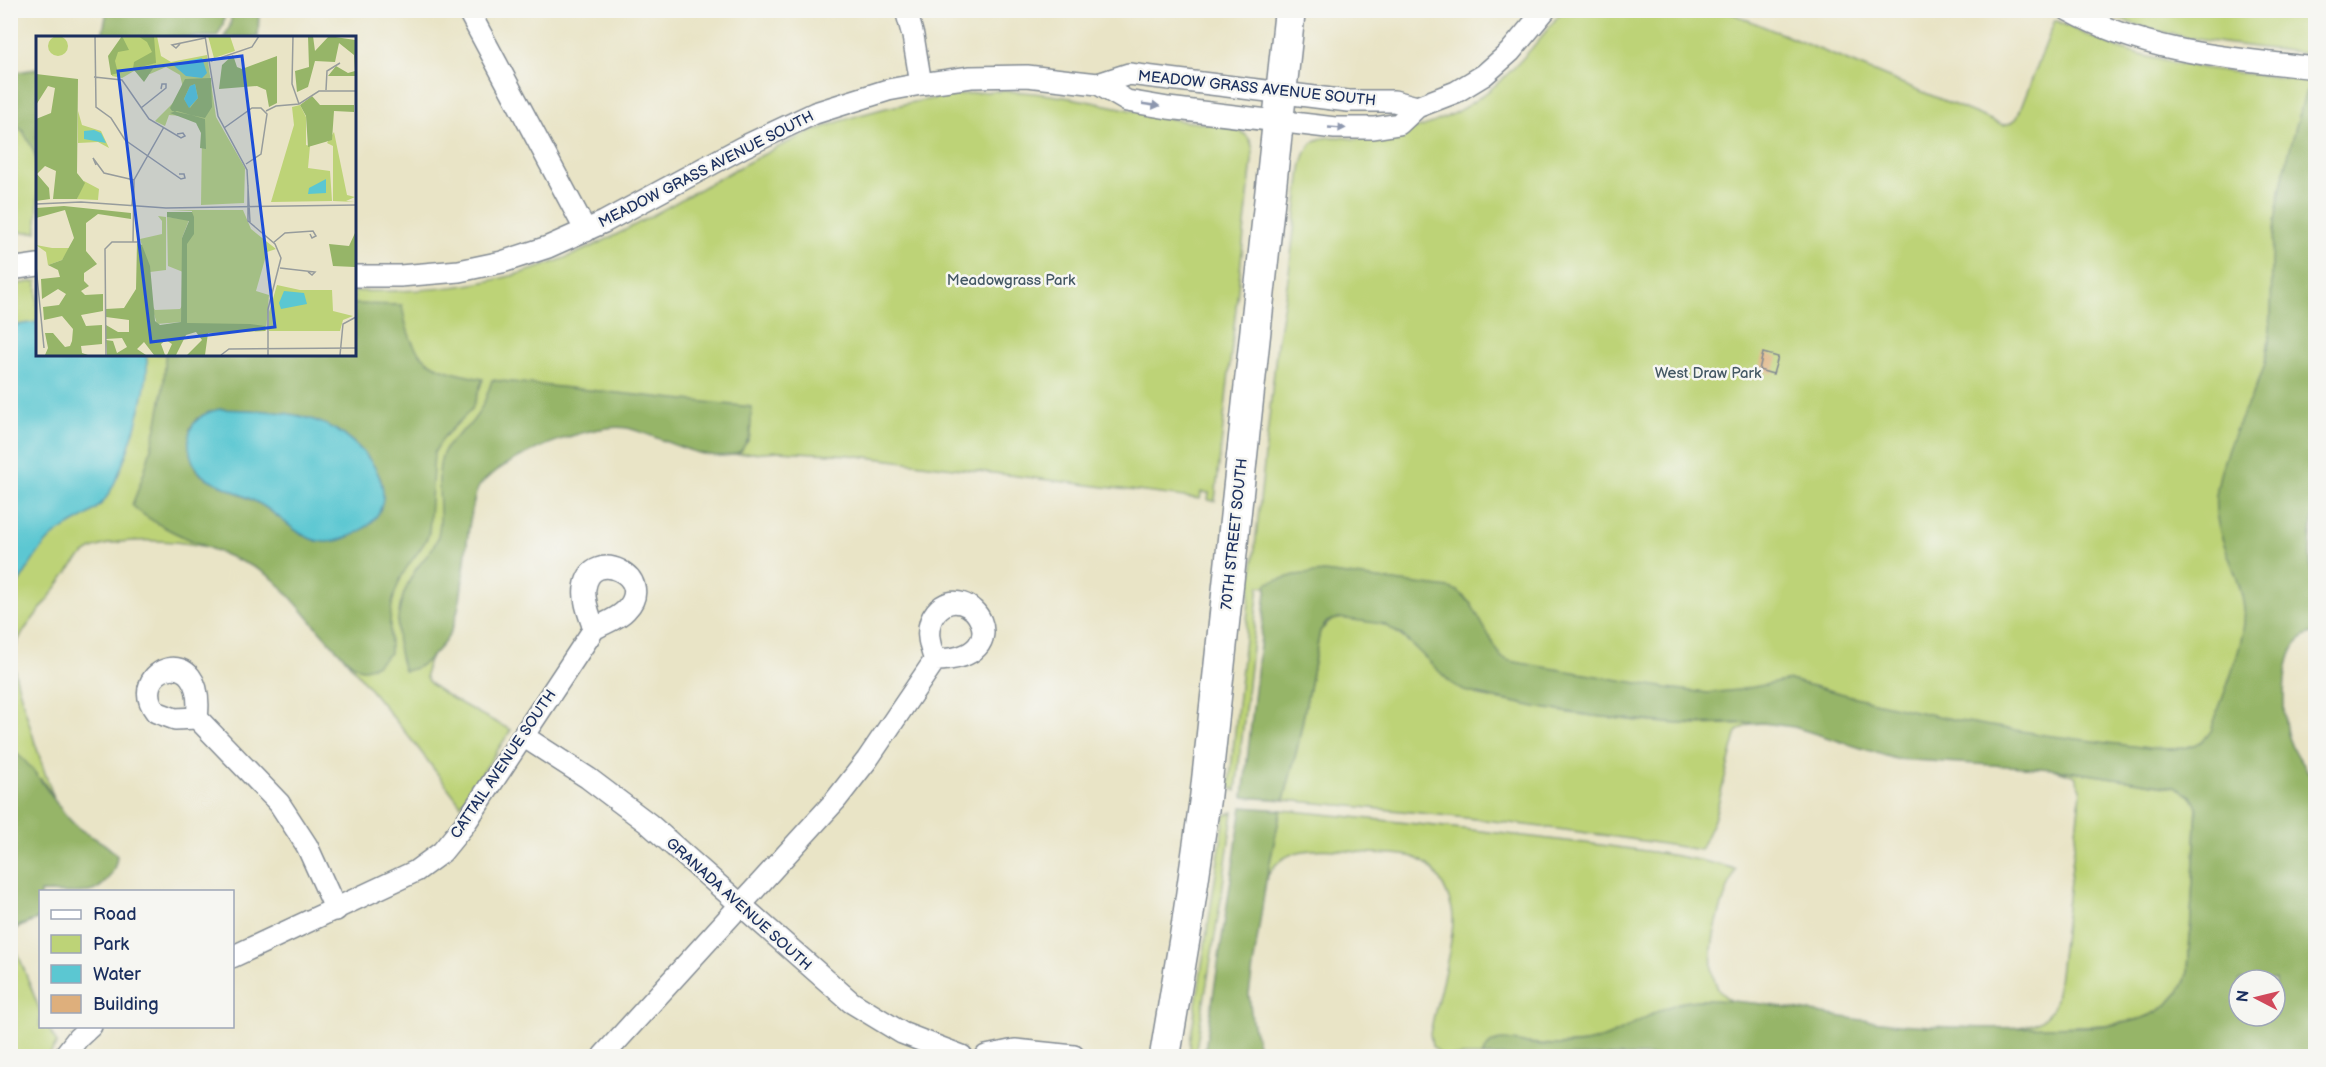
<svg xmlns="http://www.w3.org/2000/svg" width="2326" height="1067" viewBox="0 0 2326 1067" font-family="'Balsamiq Sans',sans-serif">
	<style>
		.green { fill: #bdd377; stroke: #6c816a; stroke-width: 1.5 }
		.forest { fill: #96b568; stroke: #587263; stroke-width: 1.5; fill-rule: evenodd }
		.water { fill: #5bc7d2; stroke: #3b7b98; stroke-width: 1.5 }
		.building { fill: #deaf7c }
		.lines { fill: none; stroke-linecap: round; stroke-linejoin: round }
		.minor-casing { stroke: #828a92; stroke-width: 24 }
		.secondary-casing { stroke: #828a92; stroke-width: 33 }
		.minor { stroke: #fff; stroke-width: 21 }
		.secondary { stroke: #fff; stroke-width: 30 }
		.oneway { fill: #8d97ae }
		.labels { text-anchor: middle; stroke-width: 5; stroke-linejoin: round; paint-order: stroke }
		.street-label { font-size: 15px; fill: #1b2f5e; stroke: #f6f6f2 }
		.park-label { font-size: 15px; fill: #445864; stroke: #f6f6f2 }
		.inset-road { fill: none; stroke: #979c9c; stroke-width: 1.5 }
		.view { fill: #1d4ed8; fill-opacity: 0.15; stroke: #1d4ed8; stroke-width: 3 }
		.inset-edge { fill: none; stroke: #1b2f5e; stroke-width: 3 }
	</style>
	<rect width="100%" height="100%" fill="#f6f6f2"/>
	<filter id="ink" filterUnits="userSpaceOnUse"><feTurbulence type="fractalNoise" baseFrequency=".0167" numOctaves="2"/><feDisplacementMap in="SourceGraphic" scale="12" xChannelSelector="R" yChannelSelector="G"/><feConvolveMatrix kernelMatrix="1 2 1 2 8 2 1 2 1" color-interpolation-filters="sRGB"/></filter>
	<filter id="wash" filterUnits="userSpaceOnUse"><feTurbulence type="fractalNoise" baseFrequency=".008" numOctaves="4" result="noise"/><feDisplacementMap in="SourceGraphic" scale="24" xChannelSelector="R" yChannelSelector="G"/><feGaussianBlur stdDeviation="1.35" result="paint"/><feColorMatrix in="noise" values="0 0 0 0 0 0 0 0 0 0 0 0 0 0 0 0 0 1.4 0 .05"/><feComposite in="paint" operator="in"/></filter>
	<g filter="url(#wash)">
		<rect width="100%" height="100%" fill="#e9e4c6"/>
		<g class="green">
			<path d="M1562,11H1726L2003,125L2011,123L2017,118L2055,20C2079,32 2104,44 2130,52C2190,70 2253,74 2315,81V402L2269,784L1465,680L1474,611L1259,586L1236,791L1229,787L1277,344L1289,273L1301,169C1303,158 1306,147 1315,141C1329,133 1351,140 1365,139C1381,137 1396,135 1411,130C1481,111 1519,66 1562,11Z"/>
			<path d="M2099,11H2315V54C2242,45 2167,41 2099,11Z"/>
			<path d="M995,91C1058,91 1121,109 1183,121C1200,124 1222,123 1238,130C1247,134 1252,141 1253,151L1215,501L1208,500L1209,493L1201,492L1200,499L850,455L779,451L736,454L748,441L605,421L469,468L423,664L429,659C428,664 425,672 426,678C430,690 496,722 511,730L461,805L418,748L344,657L352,664L243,529L182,534L207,547C177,541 106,533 82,556C67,570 55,590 43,606C32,621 14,638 14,657C13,673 19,687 23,702C32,735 42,766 54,798L42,780L40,892L11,926V285L37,281L38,354H354V291C417,293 478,288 538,268C626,239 708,179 793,140C857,110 925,97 995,91Z"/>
			<path d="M10,121C47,139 37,198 37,232H14L10,216Z"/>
			<path d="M1344,618L1375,621L1392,629L1421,652L1451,683L1480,696L1569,713L1638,721L1696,725L1763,723L1750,724L1737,731L1714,820L1700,850C1562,827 1423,812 1284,800L1298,745L1320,631L1332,620Z"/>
			<path d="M2054,769L2174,787L2186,791L2197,804L2188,972C2174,1024 2117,1025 2073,1026C2051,1027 2030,1028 2008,1028C2030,1027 2050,1022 2056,999L2081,789L2075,776Z"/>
			<path d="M1281,810C1368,818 1455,828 1541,838C1607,846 1673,852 1736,869C1722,901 1691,980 1732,1001L1699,1000L1678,1003L1610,1037L1587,1043L1556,1045L1496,1041L1488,1046L1482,1056H1443L1432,1046L1430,1034C1435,1004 1458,934 1452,909C1447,890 1435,865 1416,858C1403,853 1385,854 1371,853C1334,851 1283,838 1266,880Z"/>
			<path d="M1233,812L1221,899L1195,1055L1190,1056V1043L1225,815Z"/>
			<path d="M32,922L15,929L12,938L40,1011V1026L48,1027L57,1043L49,1056H11V929Z"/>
		</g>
		<g class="forest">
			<path d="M107,11V10L225,11L223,25L217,37H102Z"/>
			<path d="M232,11H259L258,37H224L230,26Z"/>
			<path d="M37,69H38L37,157L23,131L10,121L11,73Z"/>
			<path d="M2306,91L2316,92C2316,221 2316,350 2316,479C2316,501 2304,566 2315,582L2316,633C2309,635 2304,636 2299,641C2281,657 2282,715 2288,737C2293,754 2305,767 2315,781V1056H1482C1485,1049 1489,1043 1497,1041C1505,1038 1515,1042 1524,1043C1542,1045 1560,1046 1578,1044C1623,1040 1655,1001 1700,1000C1755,999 1809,1013 1863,1020C1925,1028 1985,1029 2048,1027C2097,1026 2172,1032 2188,972L2197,807L2191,796L2174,787L2054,769L1896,759L1794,727L1763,723L1679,724L1593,716L1535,707L1464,691L1451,683L1402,635L1383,624L1339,618L1327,622L1320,631L1298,745L1284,800L1243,797L1267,583L1295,575L1324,572L1449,588L1458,591L1471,604L1501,657L1510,661L1532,665L1667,688L1708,693L1738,690L1790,680L1878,703L1961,721L2045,735L2148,748L2171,749L2188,747L2203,741L2211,731C2221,698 2248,640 2244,609C2240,570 2212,535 2216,495C2220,463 2235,429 2249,401C2255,388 2262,377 2265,363C2274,323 2270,282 2273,241C2277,190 2292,140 2306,91ZM2239,980H2275V1016H2239Z"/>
			<path d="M354,304L402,305C411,362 430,369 483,379L472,409L443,438L434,453L429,534C423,549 411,559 403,574C389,600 389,624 390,653C384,659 373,669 363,669C346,669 292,594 273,579C262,569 246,564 233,558C205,546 152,526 132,505C149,465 166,397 165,354H354ZM247,410C302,415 356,424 381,480L317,541L303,535L262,505L203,476L197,471L193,463L190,429L198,418Z"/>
			<path d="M492,380L752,407L750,436L741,451C712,469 657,434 627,428C592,422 509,456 484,481C475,488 475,499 472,510C464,545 465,601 451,631C448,640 441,646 435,653C426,663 418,669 404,671C392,636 396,600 416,569C423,559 433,551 437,539C445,512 434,482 442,456C447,441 462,433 472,422C483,409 487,395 492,380Z"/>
			<path d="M11,749C42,772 50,802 76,826C89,837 107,842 117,856C116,871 104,889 89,892C74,894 56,892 40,892V918L11,929Z"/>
			<path d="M1242,807L1281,810L1266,881L1249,994L1252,1021L1261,1056H1204Z"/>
		</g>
		<g class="water">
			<path d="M37,322L38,354H146C153,381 123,475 106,498C93,517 68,523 51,538C34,554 25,576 11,594V326Z"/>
			<path d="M220,409C258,410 302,410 336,430C376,454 410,507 353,535C342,540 330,544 318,541C296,536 280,515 260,504C242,494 222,487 203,476C189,464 182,433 198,419C204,413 212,411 220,409Z"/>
		</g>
		<g id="blocks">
			<path class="building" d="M1763,353L1778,357L1773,374L1759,370Z"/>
		</g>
	</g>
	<g filter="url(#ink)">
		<use href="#blocks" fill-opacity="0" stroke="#828a92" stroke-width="1.5"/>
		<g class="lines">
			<g class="minor-casing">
				<g id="minor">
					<path d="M468,10L586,231"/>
					<path d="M906,10L913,36L921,84"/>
					<path d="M2068,10C2146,53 2229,58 2316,68"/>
					<path d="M1098,84L1129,74L1348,101H1394L1417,107"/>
					<path d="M10,269L38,265"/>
					<path d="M354,276H400L459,271L502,262L548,247L604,222L743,147L815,113L888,90L921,84L971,77L1027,76L1098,84L1127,101L1168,108L1335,128H1374L1399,124L1417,107L1456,92L1484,75L1510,52L1545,10"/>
					<path d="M197,718L175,719L156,712C124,670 207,637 197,718L279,803L307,846L336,910"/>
					<path d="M523,736L588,778L649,824L851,1002L902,1033L962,1056"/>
					<path d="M232,957L416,871L442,852L464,825L594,629C604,623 618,619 626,610C658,577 591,545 585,588C583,601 590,616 594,629"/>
					<path d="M64,1056L78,1038L91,1026"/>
					<path d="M603,1056L835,801L867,760L935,660C1024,659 968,574 936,612C924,627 929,644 935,660"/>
					<path d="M986,1056L1015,1050L1074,1056"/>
				</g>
			</g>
			<g class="secondary-casing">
				<path id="secondary" d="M1165,1056L1187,924L1205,799L1290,10"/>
			</g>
			<use href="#minor" class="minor"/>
			<use href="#secondary" class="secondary"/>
		</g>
		<defs><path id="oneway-solid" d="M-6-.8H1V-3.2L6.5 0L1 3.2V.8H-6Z" transform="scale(1.5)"/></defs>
		<g class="oneway">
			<use href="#oneway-solid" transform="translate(1151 105) rotate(8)"/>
			<use href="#oneway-solid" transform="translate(1337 128) rotate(3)"/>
		</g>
	</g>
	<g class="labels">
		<g class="street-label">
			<text transform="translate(1257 88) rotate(6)" y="5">MEADOW GRASS AVENUE SOUTH</text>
			<text transform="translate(706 169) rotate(-27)" y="5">MEADOW GRASS AVENUE SOUTH</text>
			<text transform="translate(1234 534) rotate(-84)" y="5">70TH STREET SOUTH</text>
			<text transform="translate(503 764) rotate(-56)" y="5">CATTAIL AVENUE SOUTH</text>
			<text transform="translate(739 904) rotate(42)" y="5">GRANADA AVENUE SOUTH</text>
		</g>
		<g class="park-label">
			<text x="1011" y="285">Meadowgrass Park</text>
			<text x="1708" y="378">West Draw Park</text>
		</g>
	</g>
	<g transform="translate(36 36)">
		<rect width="320" height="320" fill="#e9e4c6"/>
		<path d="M12 10a10 10 0 1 1 20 0a10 10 0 1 1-20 0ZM87,0H121L125,20L135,26L171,19L180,81L209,132L208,167L165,169L166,96L158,81L133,79L129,90L119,85L148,56L144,39L130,31L114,38L98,35L86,42L76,40V26ZM172,0H194L199,15L178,22ZM264,69L270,81V109L274,110L272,132L294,135L296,165L235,166L258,89L256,71ZM42,75L46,89L65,95L73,112L62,106L42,107ZM298,96L311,159L319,161L310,165L319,166L297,165H307H297V110L291,107ZM48,145L63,153L62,164L41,163ZM132,174H207L215,193L240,213L231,216L220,255L233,259L230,295H147V236L132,230L131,181L153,184L146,202L147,233L148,200H156V175ZM122,180L130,181V234L114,236L104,203L126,198V185ZM0,209L16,212H34L26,224L12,229L10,216ZM241,249L264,254H296L297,275L317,280L307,284L304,295H233V276ZM115,268L119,274L144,273L146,270L145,286L121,288Z" fill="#bdd377"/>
		<path d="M86,0L93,14L82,16L79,25L82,37L75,39L72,20ZM102,0H118L120,27L97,33L98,26L116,16L111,6ZM272,0H277L279,15L293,0L319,4V40H292L300,30L312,37L319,35L318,19L303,7L299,26L279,25L272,51L261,56L259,35L273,31ZM197,19L201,31L206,33L241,20V67L233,71L230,54L221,50L183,53L186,29ZM120,28L108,46L98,34L118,29ZM0,38L42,43L41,137L49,147L41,163H17L20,135L9,130L1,138L13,152L14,163L0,165V83L15,77L19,52L12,50L0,69ZM175,42L176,71L169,82L136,75L134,72L149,43ZM159,48L162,62L154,72L148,63L154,50ZM276,60L284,69H318V76L298,75L296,104L272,111L270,80L264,69ZM141,75L169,83L170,113L164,112L165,97L160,87L134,77ZM28,170L95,177V183L62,178L50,187V215L61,228L48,237V245L53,250L45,255L49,259L67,258V275L45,279L50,290L66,289V308L45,310L46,317L52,319H9L12,312L9,297H17L29,311L34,310L36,305L37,293L26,280L8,284L7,271L23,269L30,258L22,253L6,263L5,243L24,241L22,234L12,229L26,224L38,202L29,174L0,182V172ZM131,176H156L158,181V198L151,208V287L214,288L229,290V295L172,297L169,319H151L166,304L160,296L150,299L140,319H131L136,308L130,304L125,308L129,319H118L108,306L101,313L110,319H71L70,304L77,305L81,317L91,311L86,302L70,303V289L82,296H93V284L70,281V273L88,272L100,253L101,207L106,209L114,230L119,285L124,289L145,286L146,202L153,185L131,181ZM319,197V231L297,230L293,208L313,210Z" fill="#96b568" fill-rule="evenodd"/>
		<path d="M166,22L171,37L166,42L150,40L136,28ZM159,48L162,62L153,72L148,63L154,50ZM58,94L65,97L70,107L48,103V95ZM290,143V157L272,158L273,152ZM248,255L268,257L271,268L245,273L243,267Z" fill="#5bc7d2"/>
		<path class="inset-road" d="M59,0L60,71L75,82L89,104L145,143L149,142L148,138H143M169,0L182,80L211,134L214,186M257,0L256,48L263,68M144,8L140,12L136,9L169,2M175,25L216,11L223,0M58,41L86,44L113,83L145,102L149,100L147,97L141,98M290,54L291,35L304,27M105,72L130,52V48H126L125,53M230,75L240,70L263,68L283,55H320M320,79V102M188,92L216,72H225L231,78L225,118L210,128M60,129L57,122L68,137L98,144M212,149V185L239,208L245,222L232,273V319M0,168L45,166L130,172L320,169M96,170L97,150M97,206L98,144L128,91M237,207L249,197L277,195L280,200L276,202L274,198M0,230L8,312M244,232L279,236L276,239L272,236M70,319L69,213L76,206H103M185,319L193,313L320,312M304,319L307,288L320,281"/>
		<path class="view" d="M206,20L239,291L115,306L82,35Z"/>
		<rect width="320" height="320" class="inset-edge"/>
	</g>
	<rect width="2326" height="1067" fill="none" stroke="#f6f6f2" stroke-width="36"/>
	<rect x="39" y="890" width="195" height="138" fill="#f6f6f2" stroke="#9ea6b7" stroke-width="1.5"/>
	<rect x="51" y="910" width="30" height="9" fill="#ffffff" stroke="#9ea6b7" stroke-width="1.5"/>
	<text x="93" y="920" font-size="18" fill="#1b2f5e">Road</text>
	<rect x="51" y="935" width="30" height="18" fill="#bdd377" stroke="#9ea6b7" stroke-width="1.5"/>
	<text x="93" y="950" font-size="18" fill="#1b2f5e">Park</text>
	<rect x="51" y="965" width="30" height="18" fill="#5bc7d2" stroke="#9ea6b7" stroke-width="1.5"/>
	<text x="93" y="980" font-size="18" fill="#1b2f5e">Water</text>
	<rect x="51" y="995" width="30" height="18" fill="#deaf7c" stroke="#9ea6b7" stroke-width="1.5"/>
	<text x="93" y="1010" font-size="18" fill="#1b2f5e">Building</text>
	<g transform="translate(2257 998) rotate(277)"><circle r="28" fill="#f6f6f2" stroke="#9ea6b7" stroke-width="1.5"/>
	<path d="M0-4.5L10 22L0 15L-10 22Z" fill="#d1495b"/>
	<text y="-9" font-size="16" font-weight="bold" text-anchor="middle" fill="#1b2f5e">N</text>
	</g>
</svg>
